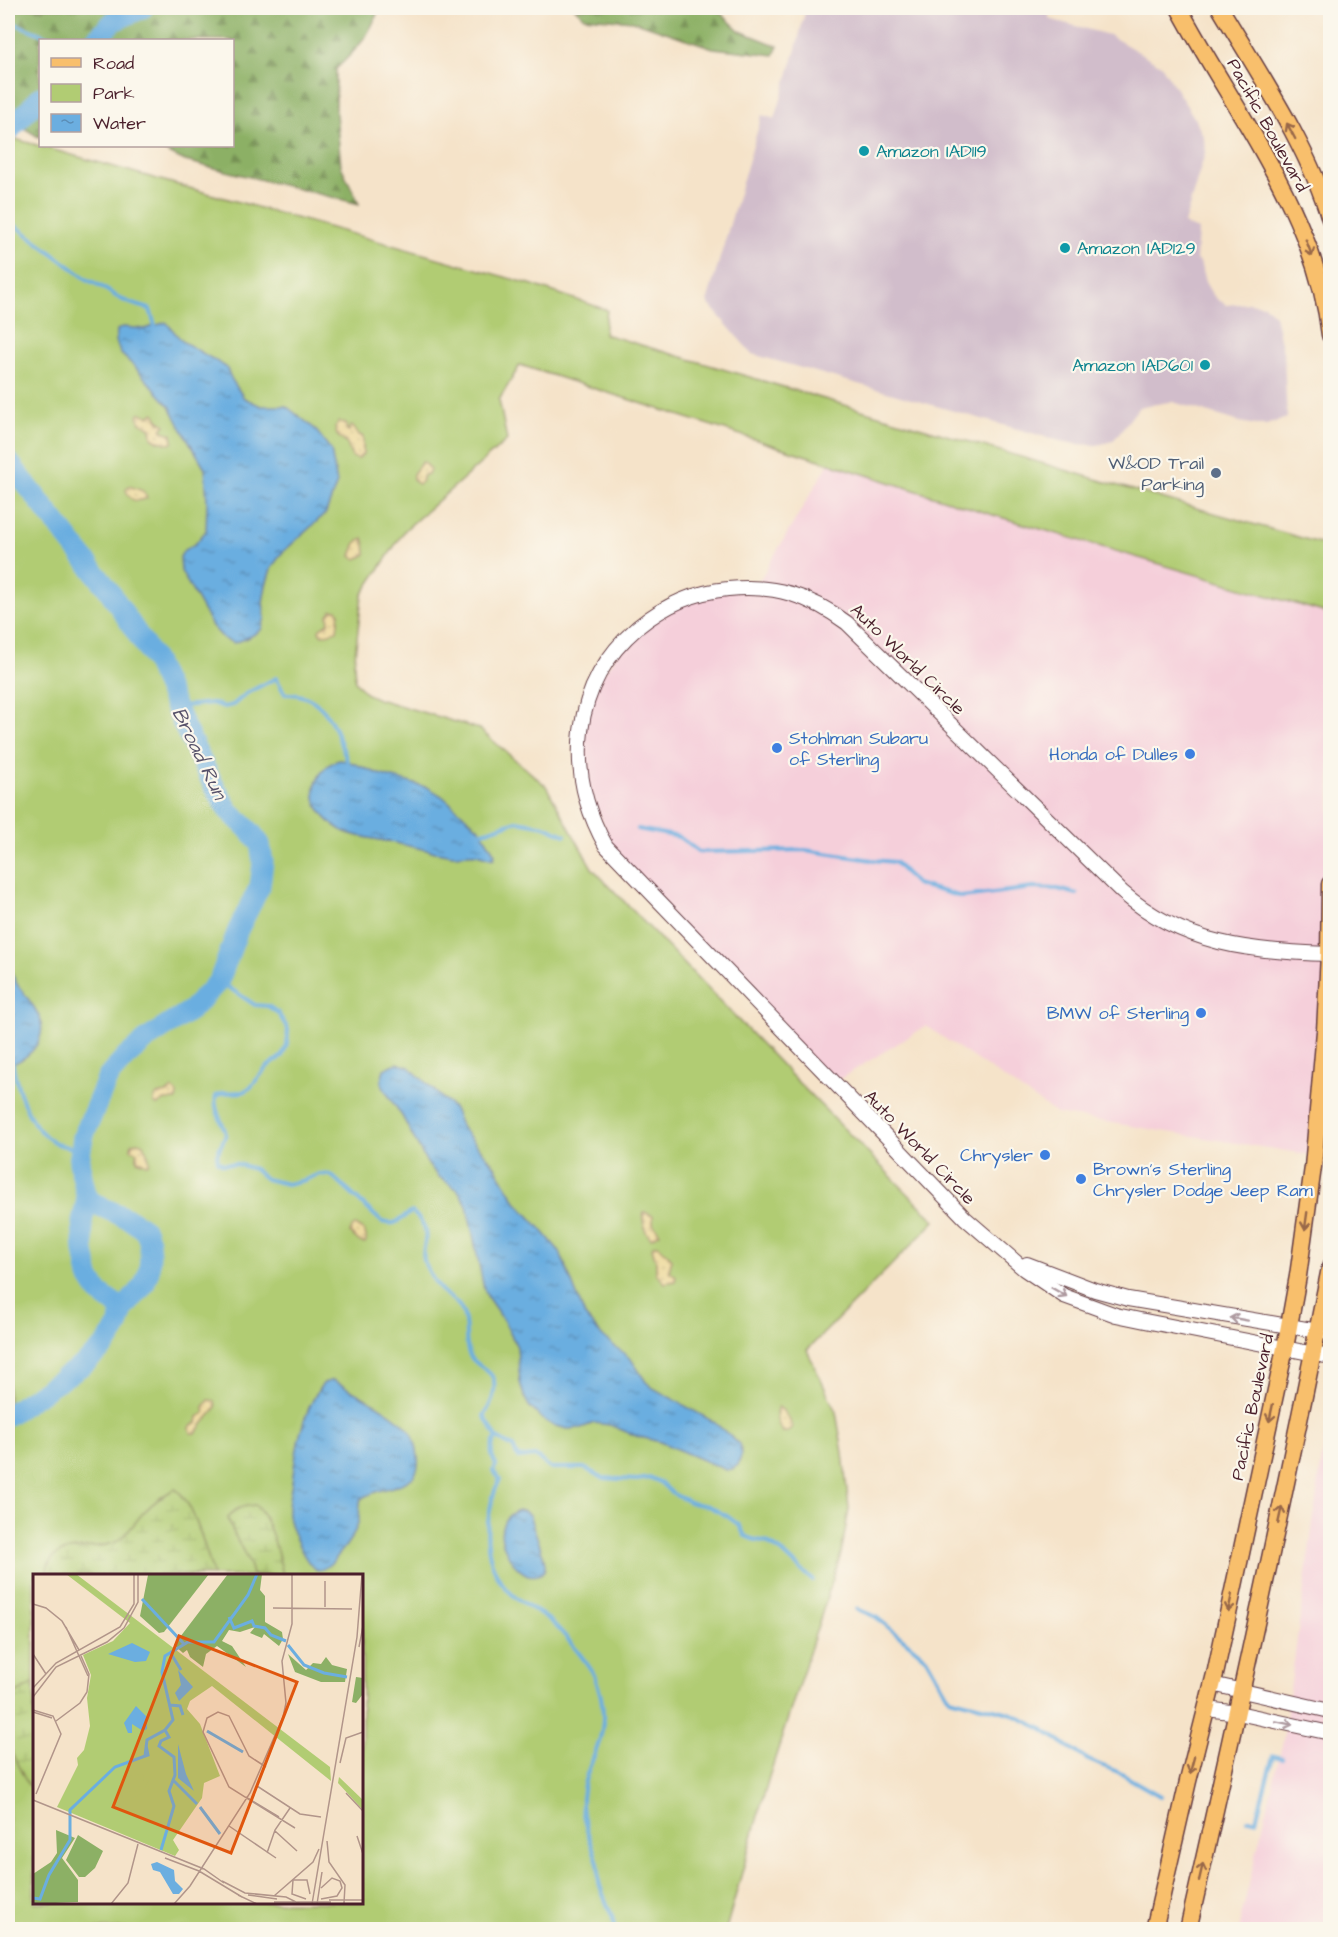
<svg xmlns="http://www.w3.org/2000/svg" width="1338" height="1937" viewBox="0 0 1338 1937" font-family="'Architects Daughter',sans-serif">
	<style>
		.built { fill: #f5cfda }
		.industrial { fill: #d1bdcb }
		.green { fill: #b1cc73; stroke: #7e764f; stroke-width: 1.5; fill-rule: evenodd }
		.forest { fill: url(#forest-firs); stroke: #6b6848; stroke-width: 1.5 }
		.wetland { fill: url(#wetland-marsh); stroke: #7e764f; stroke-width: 1.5 }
		.sand { fill: url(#sand-dots); stroke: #9c7c64; stroke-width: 1.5 }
		.water { fill: url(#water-ripples); stroke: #5a6686; stroke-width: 1.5 }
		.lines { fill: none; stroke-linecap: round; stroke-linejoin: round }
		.stream { stroke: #6baee0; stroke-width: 4 }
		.river { stroke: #6baee0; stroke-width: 21 }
		.minor-casing { stroke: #643c43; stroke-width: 16 }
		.major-casing { stroke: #643c43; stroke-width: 19 }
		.minor { stroke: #fff; stroke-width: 14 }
		.major { stroke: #f8bf6c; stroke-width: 16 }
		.oneway { stroke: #986748 }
		.oneway2 { stroke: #ae9aa0 }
		.culture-dot { fill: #0f9aa8; stroke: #fbf7ec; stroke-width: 2 }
		.service-dot { fill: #5c6f8a; stroke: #fbf7ec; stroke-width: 2 }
		.shop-dot { fill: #3f7fe0; stroke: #fbf7ec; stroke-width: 2 }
		.labels { text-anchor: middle; stroke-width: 4.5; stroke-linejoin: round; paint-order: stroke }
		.street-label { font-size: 18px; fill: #4a1f2b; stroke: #fbf7ec }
		.culture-label { font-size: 18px; fill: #0d838f; stroke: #fbf7ec; text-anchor: start }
		.service-label { font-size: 18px; fill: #4e5e75; stroke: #fbf7ec; text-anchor: end }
		.shop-label { font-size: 18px; fill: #366cbe; stroke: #fbf7ec; text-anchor: end }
		.water-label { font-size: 20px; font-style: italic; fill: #56516a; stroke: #fbf7ec }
		.inset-river { fill: none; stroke: #6baee0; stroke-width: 3 }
		.inset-road { fill: none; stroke: #b1958a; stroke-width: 1.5 }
		.view { fill: #e0560e; fill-opacity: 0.15; stroke: #e0560e; stroke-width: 3 }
		.inset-edge { fill: none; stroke: #4a1f2b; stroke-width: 3 }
	</style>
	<defs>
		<pattern id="forest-firs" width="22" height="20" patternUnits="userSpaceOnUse" patternTransform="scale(1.5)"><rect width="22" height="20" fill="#8cb065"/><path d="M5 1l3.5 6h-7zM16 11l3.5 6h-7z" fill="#748f53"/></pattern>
		<pattern id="wetland-marsh" width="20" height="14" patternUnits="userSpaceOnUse" patternTransform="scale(1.5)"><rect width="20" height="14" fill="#b1cc73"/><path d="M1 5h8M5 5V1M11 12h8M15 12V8" fill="none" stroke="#9aaf64"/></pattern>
		<pattern id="sand-dots" width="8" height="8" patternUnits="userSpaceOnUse" patternTransform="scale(1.5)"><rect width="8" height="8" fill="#eeda9e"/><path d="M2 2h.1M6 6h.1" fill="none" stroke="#cebb88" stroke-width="1.8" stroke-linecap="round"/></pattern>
		<pattern id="water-ripples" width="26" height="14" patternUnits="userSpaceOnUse" patternTransform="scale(1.5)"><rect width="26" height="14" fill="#6baee0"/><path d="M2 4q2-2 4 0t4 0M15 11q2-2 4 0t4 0" fill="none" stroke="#5a8db6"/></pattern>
	</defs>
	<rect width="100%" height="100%" fill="#fbf7ec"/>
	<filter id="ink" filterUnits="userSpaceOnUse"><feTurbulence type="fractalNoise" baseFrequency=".0167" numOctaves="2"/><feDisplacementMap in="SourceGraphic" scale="12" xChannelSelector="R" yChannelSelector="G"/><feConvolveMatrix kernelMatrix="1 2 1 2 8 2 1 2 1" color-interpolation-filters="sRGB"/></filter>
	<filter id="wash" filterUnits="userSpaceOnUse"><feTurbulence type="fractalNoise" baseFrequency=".008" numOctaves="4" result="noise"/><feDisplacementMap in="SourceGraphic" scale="24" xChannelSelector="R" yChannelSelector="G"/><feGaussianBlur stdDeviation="1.35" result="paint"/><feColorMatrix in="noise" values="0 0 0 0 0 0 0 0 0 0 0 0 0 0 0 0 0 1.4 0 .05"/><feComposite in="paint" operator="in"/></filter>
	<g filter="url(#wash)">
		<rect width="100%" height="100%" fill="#f5e3c9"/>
		<g class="built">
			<path d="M829,463L1330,615V1158L1057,1114L926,1026L833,1083L618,860L580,767L588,697L630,634L695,595L755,588Z"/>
			<path d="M1330,1399V1929L1238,1930L1283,1741Z"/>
		</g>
		<path class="industrial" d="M806,8H1049V19L1109,35L1161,65L1195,119L1204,138L1205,153L1184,224L1198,230L1196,260L1200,262L1205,282L1212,294L1218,300L1227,305L1249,303L1264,305L1275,315L1284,357L1287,418L1266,425H1256L1240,422L1173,402H1169L1139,407L1113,441L1097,445L1076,444L1060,441L752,354L707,302L762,115L775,119L796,49Z"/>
		<path class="green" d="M8,137L530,284L607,310L604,334L1119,486L1330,546V614L993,515L520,365L499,400L507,440L405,530L362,595L354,664L355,681L365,693L378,699L479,729L546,786L592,868L791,1075L935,1221L807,1350L836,1412L843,1453L849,1509L841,1554L769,1777L726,1929H8ZM34,1576H362V1902H34Z"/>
		<g class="forest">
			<path d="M15,8H379C370,36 357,49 336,69V114L341,166L359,204L185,161L162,150L160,146H232V40H40V138L8,118V34Z"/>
			<path d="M575,8H715L740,31L778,46L774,55L713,48L633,21L584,17Z"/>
		</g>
		<g class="wetland">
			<path d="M175,1489C193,1499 208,1556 213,1575H47C45,1540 96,1552 116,1542C128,1535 135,1521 145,1511C153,1503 165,1494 175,1489Z"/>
			<path d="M255,1505C270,1519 279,1556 283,1575H252C249,1555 233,1538 228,1518C234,1508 244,1506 255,1505Z"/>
			<path d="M34,1683V1790L27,1783L8,1746V1698Z"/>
		</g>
		<g class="sand">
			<path d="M140,413L149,416L154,413L158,420L165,425L162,428V431L172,434L173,442L170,444L158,441L152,437L151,428L140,422L138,416Z"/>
			<path d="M339,422L346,423L347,430L349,431L351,426L353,427L358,434L363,437V454L358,459L352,457L347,444L337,435L335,427Z"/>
			<path d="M422,462L425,463L430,469L428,474L424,475L421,482L418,484L413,479V474Z"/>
			<path d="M129,486L143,491L147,498C137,503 128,501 126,489Z"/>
			<path d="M363,538L365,544L366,554L357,559L351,556L356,543Z"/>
			<path d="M332,610H337L339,612L337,631L322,635L319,631L320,628L329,623L328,615Z"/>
			<path d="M173,1089L177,1094L176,1100H165L157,1105L154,1103V1099L157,1095L167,1093Z"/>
			<path d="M138,1142L143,1144C145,1150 150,1156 149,1162L147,1164L137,1160V1152L131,1149L132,1143Z"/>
			<path d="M644,1212L653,1216V1224L660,1233L651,1238C644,1231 642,1222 644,1212Z"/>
			<path d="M355,1226C363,1229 367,1232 366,1241L365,1243L360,1242L350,1233L352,1228Z"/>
			<path d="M654,1245H658L672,1259L669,1271L676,1276L675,1281L665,1283L656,1273V1261L652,1248Z"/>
			<path d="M209,1400L215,1401L216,1408L196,1433H191L190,1427L193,1424L197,1423L198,1417L205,1413L204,1407Z"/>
			<path d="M778,1407C784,1410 791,1421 792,1427L787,1432H783C778,1426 774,1414 778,1407Z"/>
		</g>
		<g class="water">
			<path d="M166,322L182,341L226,367L232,380L244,398L261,406H286L315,429L331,450L337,483L326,513L281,554L271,569L266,585L263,602L265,618L261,630L248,638L234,643L224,639L212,626L181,571L180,557L184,550L195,544L206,531L207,502L205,468L181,428L171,408L136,368L120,353L116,341L117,330L123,327L145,329Z"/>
			<path d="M339,760L348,761L379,774L429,788L442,796L480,829L495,854L494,859C487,858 482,855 476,854C468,853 460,855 453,855C430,852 408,845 385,841C372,838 357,837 345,832C326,823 308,802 317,781C321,771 329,763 339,760Z"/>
			<path d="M8,962C10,970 13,977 17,984C32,1005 55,1025 32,1051C25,1058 18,1063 8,1065Z"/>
			<path d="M397,1063L409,1067L454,1109L462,1128L494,1165L517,1203L541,1229L560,1252L585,1316L603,1337L631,1359L646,1382L653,1388L714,1422L739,1444L742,1454L738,1465L732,1469L726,1470L660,1442L636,1436L610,1425L594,1423L581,1428L568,1429L552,1425L540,1417L529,1406L524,1396L520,1382L517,1347L504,1321L488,1298L484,1289L467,1205L458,1190L439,1177L427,1163L402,1116L384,1089L381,1081L384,1069Z"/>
			<path d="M333,1380C353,1392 397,1413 410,1431C415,1438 417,1448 418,1457C419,1465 418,1472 412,1478C397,1490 376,1488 361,1499C358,1508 361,1518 357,1526C354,1536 330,1571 318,1570C307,1569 289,1526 288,1515C287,1505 290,1493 292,1483C296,1448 301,1416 321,1386L324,1383Z"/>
			<path d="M518,1510L524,1511L529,1515C532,1524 547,1560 545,1568C543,1576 532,1577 526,1574C511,1566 495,1538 504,1522C506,1516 513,1513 518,1510Z"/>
		</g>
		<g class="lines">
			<g class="stream">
				<path d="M8,21L56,40"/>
				<path d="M8,220L88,280C99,284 105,289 114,295C124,302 138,306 150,309L155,326"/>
				<path d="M175,707L212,703L224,707L233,705L247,693L276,678L285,694C327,692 336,732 348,763"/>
				<path d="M638,829L679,837L699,852L805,850L872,860L895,862L916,884L962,897L1033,888L1058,889L1077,894"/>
				<path d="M477,834L517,821L545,826L565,835"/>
				<path d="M219,981L255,1005L268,1006L278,1013L288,1029L287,1045L282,1056L267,1067L251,1087L243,1092L223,1093L216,1096C213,1109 223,1122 226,1134L217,1154L218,1161L223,1164H237L254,1169L266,1179L287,1184L305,1180L319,1174L331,1175L382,1222C400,1226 398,1219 412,1212C439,1235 416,1245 426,1266C430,1274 435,1284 441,1290C449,1299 459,1301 463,1313C468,1326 464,1342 469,1354C474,1366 492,1369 494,1381C496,1395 490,1405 484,1416L497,1438L513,1447L518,1458L535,1456L551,1468H584L603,1478L637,1480L651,1478L660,1482L673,1494L692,1503L708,1506L727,1516L739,1525L745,1536L752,1539L767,1542L782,1552L813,1581"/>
				<path d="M12,1061C17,1088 28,1128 54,1142C62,1147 72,1148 81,1149"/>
				<path d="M497,1438C489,1446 491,1456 496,1465L493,1471L500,1479C492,1495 491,1504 488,1522C485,1549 492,1578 514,1596C525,1605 537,1611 548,1619C559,1627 588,1663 594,1675C603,1696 606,1720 599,1742C593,1761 583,1778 582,1798C581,1819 591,1841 597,1860C600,1867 598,1875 599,1882C603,1899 613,1913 616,1930"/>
				<path d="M857,1609L876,1617L926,1658L949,1698L1010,1713L1042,1729L1088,1760L1118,1772L1160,1796"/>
				<path d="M1247,1820H1256L1273,1756L1282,1758"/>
			</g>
			<g class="river">
				<path d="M95,40L114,21L143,8"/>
				<path d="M8,132L40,97"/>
				<path d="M8,461L108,589L155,661L184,726L212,782L229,811L251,832L260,844L263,862L260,886L238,930L219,981L191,1010L147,1039L126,1057L108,1077L83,1137L79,1162L87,1198L82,1222L84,1251L89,1277L99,1293L123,1310"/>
				<path d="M8,1415L84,1364L105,1346L118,1326L123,1310L144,1285L149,1271L150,1255L149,1241L145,1230L129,1219L97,1205L87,1198"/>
			</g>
		</g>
	</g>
	<g filter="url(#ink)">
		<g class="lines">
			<g class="minor-casing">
				<g id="minor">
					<path d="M1330,954C1252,952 1183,945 1122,892L847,623C811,596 774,584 728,589C693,592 665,605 638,627C571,684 564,772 606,846L965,1218L1024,1269L1064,1296L1116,1315L1145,1321L1330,1357"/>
					<path d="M1027,1264L1095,1290L1128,1299L1330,1333"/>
					<path d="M1212,1684L1330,1711"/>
					<path d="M1207,1709L1238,1713L1330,1733"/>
				</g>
			</g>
			<g class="major-casing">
				<g id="major">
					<path d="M1179,8C1235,113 1316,213 1330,335"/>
					<path d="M1220,8C1258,72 1309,147 1330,219"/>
					<path d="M1154,1930L1188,1781L1216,1670L1285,1348L1298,1276L1313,1167L1325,1031L1329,954L1330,884"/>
					<path d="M1188,1930C1238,1710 1286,1489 1330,1268"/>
				</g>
			</g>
			<use href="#minor" class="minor"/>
			<use href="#major" class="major"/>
		</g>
		<defs><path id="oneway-shaft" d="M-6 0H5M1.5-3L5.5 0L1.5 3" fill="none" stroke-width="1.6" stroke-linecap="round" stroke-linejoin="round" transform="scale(1.5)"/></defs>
		<g class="oneway">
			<use href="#oneway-shaft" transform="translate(1291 131) rotate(-118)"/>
			<use href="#oneway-shaft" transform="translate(1309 248) rotate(69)"/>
			<use href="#oneway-shaft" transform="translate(1306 1221) rotate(98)"/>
			<use href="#oneway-shaft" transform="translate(1271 1413) rotate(102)"/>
			<use href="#oneway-shaft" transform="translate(1280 1515) rotate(-78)"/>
			<use href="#oneway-shaft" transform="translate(1230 1603) rotate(102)"/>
			<use href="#oneway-shaft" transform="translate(1192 1765) rotate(105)"/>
			<use href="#oneway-shaft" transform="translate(1201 1872) rotate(-77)"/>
		</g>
		<g class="oneway2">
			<use href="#oneway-shaft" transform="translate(1059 1292) rotate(30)"/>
			<use href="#oneway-shaft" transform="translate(1239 1319) rotate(-170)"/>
			<use href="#oneway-shaft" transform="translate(1284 1723) rotate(12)"/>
		</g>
	</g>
	<g class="culture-dot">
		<circle cx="864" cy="151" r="6"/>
		<circle cx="1065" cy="248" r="6"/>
		<circle cx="1205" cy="365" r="6"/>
	</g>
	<circle class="service-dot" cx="1216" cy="473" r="6"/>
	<g class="shop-dot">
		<circle cx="777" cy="748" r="6"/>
		<circle cx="1190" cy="754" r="6"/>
		<circle cx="1201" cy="1013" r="6"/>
		<circle cx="1045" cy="1155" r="6"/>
		<circle cx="1081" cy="1179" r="6"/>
	</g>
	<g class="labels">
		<g class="street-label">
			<text transform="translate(1268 125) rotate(61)" y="6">Pacific Boulevard</text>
			<text transform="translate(908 659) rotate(44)" y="6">Auto World Circle</text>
			<text transform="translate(920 1147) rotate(46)" y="6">Auto World Circle</text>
			<text transform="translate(1252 1407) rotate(-78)" y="6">Pacific Boulevard</text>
		</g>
		<g class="culture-label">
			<text x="876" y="157">Amazon IAD119</text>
			<text x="1077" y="254">Amazon IAD129</text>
			<text x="1193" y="371" text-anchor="end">Amazon IAD601</text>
		</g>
		<g class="service-label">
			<text x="1204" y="469">W&amp;OD Trail<tspan x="1204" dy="21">Parking</tspan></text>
		</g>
		<g class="shop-label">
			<text x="789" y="744" text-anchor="start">Stohlman Subaru<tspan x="789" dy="21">of Sterling</tspan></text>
			<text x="1178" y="760">Honda of Dulles</text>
			<text x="1189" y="1019">BMW of Sterling</text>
			<text x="1033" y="1161">Chrysler</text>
			<text x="1093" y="1175" text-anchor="start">Brown's Sterling<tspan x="1093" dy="21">Chrysler Dodge Jeep Ram</tspan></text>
		</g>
		<g class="water-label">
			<text transform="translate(200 753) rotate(64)" y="7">Broad Run</text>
		</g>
	</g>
	<g transform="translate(33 1574)">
		<rect width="330" height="330" fill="#f5e3c9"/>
		<path d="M33,0H43L297,193L298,207L179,112L157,127L154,135L167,150L187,202L171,209L169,224L140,266L146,276L142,282L24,233L45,191L44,184L51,176L57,152L54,124L58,101L50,81L80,67L97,49ZM306,203L330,226V236L305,209Z" fill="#b1cc73"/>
		<path d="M176,0L131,58L126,59L107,42L115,1ZM195,0H229L227,16L232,22V48L249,58L250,65L246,72L231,60L229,64L217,59L222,53L207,58L196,56L189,67L199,72L213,93L184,72L173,80L170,93L157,83L154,76L150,79L141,71ZM255,80L273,96L280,89L288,90L293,83L299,91L314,95L312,108H288L262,98ZM323,103L330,104V120L323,129L319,128ZM23,256L42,264L29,284L45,306V328L0,330V300L18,288L24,279ZM45,261L70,277L62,294L52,303H46L33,286Z" fill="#8cb065"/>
		<path d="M111,200L110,211L93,219L112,215L116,204L115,216L91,228L87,213L96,210L97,202Z" fill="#b1cc73"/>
		<path d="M99,69L117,78L113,87L102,88L75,80ZM145,96L160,113L146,127L142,119L148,111ZM103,132L114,143V155L110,157L99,150V159H95L91,149ZM145,170L153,200L161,217L145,204ZM124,288L141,296L142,307L150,315L146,320H140L127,298L120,296L118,290Z" fill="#6baee0"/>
		<path class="inset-river" d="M109,25L151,70M196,43L201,54L219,47L221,52L232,54L238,61L253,67M255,71L271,91L291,99L314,103M137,78L148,96M137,131L147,132L150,141M174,157L210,178M112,182L114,166L132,156L140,146L129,98L132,82L155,68H181L215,21L224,0M141,207L164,230M167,233L187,260M128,276L141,232L136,217L142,201L141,183L126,172L128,167L136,163L132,156M0,324L7,325L16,301L37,266V236L82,193L115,181L113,171"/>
		<path class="inset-road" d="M292,7V33M0,30L13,34L29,47L46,76M240,34L319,35M33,53L55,102M326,73L330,52M0,80L13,100M0,114L23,89L87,53L101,30V0M0,123L23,93L74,68L91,54L105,28V0M0,136L20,142L28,160L3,220M0,138L19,144M23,147L47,129L54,118L56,100L48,82M307,189L313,164L330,158M233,193L216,182L196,142L185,138L174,144L170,158L196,213L262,254M224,212L267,240L288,243M313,219L330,237M213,223L246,243M0,226L171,295L191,309M196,252L243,284M242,257L264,277M324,262L330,280M294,267L296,288L312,311L311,329M234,279L242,256L257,234M132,284L166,297L209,323M189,307L212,319L253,323L267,330M205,321L224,330M215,321L244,325M241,322L280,288L286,275M273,325L259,320L260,306H274L277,320M288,325L304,322L309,314L307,307L299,304L288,314M296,326H330M241,328H298M78,330L95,309L105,270M141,330L157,312L217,219L250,143L253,129L249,87L259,50V0M279,330L324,63L329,0M284,330L289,298"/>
		<path class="view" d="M146,62L264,108L198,279L80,233Z"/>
		<rect width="330" height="330" class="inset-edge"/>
	</g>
	<rect width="1338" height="1937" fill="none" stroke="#fbf7ec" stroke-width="30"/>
	<rect x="39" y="39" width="195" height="108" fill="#fbf7ec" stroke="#b4a19f" stroke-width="1.5"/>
	<rect x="51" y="58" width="30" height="9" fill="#f8bf6c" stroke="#b4a19f" stroke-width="1.5"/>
	<text x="93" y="69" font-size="18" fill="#4a1f2b">Road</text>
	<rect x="51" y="84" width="30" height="18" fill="#b1cc73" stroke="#b4a19f" stroke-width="1.5"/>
	<text x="93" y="99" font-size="18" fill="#4a1f2b">Park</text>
	<rect x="51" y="114" width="30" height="18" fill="url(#water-ripples)" stroke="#b4a19f" stroke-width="1.5"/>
	<text x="93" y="129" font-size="18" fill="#4a1f2b">Water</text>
</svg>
